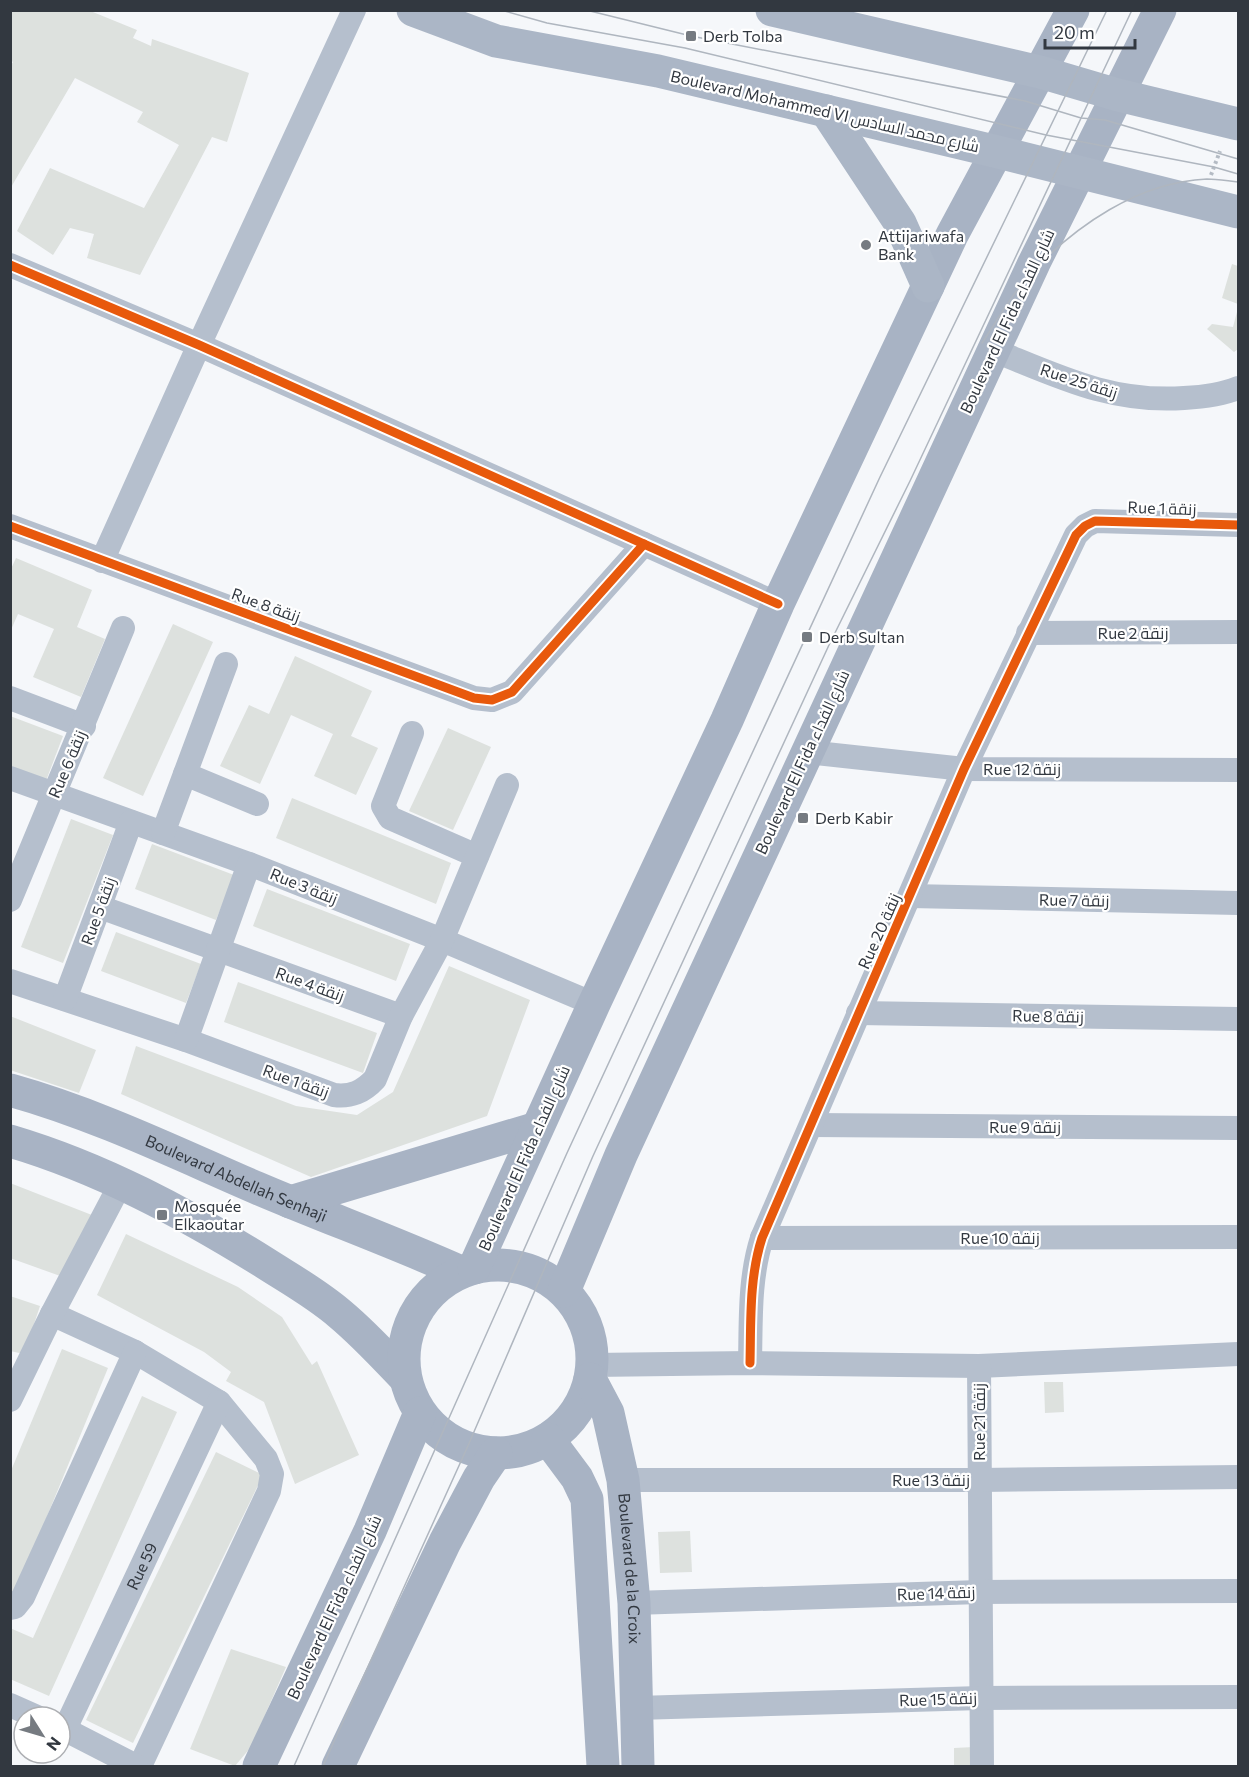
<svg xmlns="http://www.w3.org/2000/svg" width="1249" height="1777" viewBox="0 0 1249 1777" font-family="Commissioner,Cairo,sans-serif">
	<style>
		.building { fill: #dde1de }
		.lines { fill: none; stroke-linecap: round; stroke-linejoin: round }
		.path { stroke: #b4bbc4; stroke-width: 4; stroke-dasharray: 3 3; stroke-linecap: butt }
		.street { stroke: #b5bfcd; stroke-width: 24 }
		.secondary { stroke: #a8b3c4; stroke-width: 33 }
		.primary { stroke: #abb6c6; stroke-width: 33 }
		.tram { stroke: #afb6bf; stroke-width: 1.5 }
		.cycleway-casing { stroke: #fff; stroke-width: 13 }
		.cycleway { stroke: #e8590c; stroke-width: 9 }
		.poi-dot { fill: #767b81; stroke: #fff; stroke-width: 2 }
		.labels { text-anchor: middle; stroke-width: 4.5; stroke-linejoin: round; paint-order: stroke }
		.poi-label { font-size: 16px; fill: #323840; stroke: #fff; text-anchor: start }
		.street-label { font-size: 16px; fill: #323840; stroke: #fff }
	</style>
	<rect width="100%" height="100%" fill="#f5f7fa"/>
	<g class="building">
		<path d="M10,10H88L137,30L133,38L151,46L152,39L249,73L227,142L212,137L140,275L87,258L94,234L70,228L53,255L17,231L50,168L144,208L179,145L137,122L143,112L75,78L10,189V67L13,62L10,60Z"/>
		<path d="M1232,264L1238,266V304L1222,298Z"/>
		<path d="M1238,308V349L1234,352L1207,329L1212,324L1233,327Z"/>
		<path d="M16,558L92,590L77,627L105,639L81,697L33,677L54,629L18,614L10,632V571Z"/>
		<path d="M173,624L213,642L143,796L103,778Z"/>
		<path d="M295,656L372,691L351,736L378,748L356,795L314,776L333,734L291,715L260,784L220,766L249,705L269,714Z"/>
		<path d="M10,716L63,736L44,786L10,773Z"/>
		<path d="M448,728L491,747L453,830L409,811Z"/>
		<path d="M292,798L451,863L436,904L276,838Z"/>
		<path d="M71,819L113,835L63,963L21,947Z"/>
		<path d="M152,844L234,875L216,920L135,889Z"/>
		<path d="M267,889L410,944L396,981L253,926Z"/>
		<path d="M116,932L201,964L186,1003L101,971Z"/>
		<path d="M449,966L530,1000L487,1116L311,1177L121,1094L136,1046L296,1106L357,1115L393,1092Z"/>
		<path d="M238,982L377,1033L363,1073L224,1022Z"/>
		<path d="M10,1016L96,1050L79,1093L10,1070Z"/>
		<path d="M10,1183L97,1217L63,1277L10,1258Z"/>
		<path d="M126,1234L238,1287L282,1317L312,1365L317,1361L359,1455L295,1484L264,1402L226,1381L231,1372L204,1352L97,1295Z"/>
		<path d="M10,1296L40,1306L24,1354L10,1351Z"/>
		<path d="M62,1349L108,1368L13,1599L10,1598V1473Z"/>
		<path d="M1044,1382H1063L1064,1412L1045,1413Z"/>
		<path d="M142,1396L177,1412L49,1696L10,1679V1628L33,1638Z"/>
		<path d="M216,1452L263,1475L133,1743L86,1720Z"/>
		<path d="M690,1531L692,1572L660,1573L658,1532Z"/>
		<path d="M231,1649L286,1667L251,1747L235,1766L190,1749Z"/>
		<path d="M974,1747L975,1766H954V1748Z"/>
	</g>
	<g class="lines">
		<path class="path" d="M1211,175L1220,151"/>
		<g class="street">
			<path d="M10,265L199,345L778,604"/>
			<path d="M993,350C1060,377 1111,403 1184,398C1203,397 1221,395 1238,388"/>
			<path d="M10,526L474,698L492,700L512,692L644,544"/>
			<path d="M102,561L199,345L354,10"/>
			<path d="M1028,633L1238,632"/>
			<path d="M10,698L84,726"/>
			<path d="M412,733L383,806L390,818L477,856"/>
			<path d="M807,752L964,769L1238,770"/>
			<path d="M185,774L257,804"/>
			<path d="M10,778L249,864L442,940L594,1004"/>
			<path d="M163,833L226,664"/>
			<path d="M910,896L1238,903"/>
			<path d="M10,900L123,628"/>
			<path d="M100,907L401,1016"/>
			<path d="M10,981L186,1040L334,1095C351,1097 363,1092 375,1079L401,1016L442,940L507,785"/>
			<path d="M65,999L131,822"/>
			<path d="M858,1013L1238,1019"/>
			<path d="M186,1040L249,864"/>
			<path d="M812,1125L1238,1128"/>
			<path d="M762,1238L1238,1237"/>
			<path d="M52,1314L135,1352L219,1402L266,1459L272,1474L269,1491L140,1766"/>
			<path d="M750,1363C751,1322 749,1278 762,1238L964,769L1076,535L1085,526L1095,521L1238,525"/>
			<path d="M592,1365L750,1363L979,1366L1238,1354"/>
			<path d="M979,1366L982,1766"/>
			<path d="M10,1400L52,1314L121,1183"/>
			<path d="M623,1480H980L1238,1477"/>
			<path d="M634,1603L980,1592L1238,1591"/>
			<path d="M10,1608L15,1607L23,1597L135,1352"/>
			<path d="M10,1705L37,1717"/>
			<path d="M637,1708L981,1698L1238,1697"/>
			<path d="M60,1727L136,1766"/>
			<path id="s1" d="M65,1729L219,1402"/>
		</g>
		<g class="secondary">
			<path id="s2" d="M10,1090C96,1114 176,1153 257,1188C325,1217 394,1242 461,1272"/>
			<path d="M10,1141C101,1168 185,1213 265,1263C290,1279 317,1294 340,1314C364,1334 384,1356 405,1378"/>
			<path d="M290,1202L537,1128"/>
			<circle cx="498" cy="1359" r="94"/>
			<path d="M474,1268L594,1004L727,720L778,604L928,286L952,235L1073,10"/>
			<path d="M564,1291L621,1155L1034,263L1160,10"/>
			<path id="s3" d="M590,1379L608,1413L623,1480L634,1603L638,1766"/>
			<path d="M548,1439L577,1478L587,1499L603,1766"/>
			<path d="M259,1766L370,1531L420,1413"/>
			<path d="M338,1766L445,1542L479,1478L496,1453"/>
		</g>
		<g class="primary">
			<path d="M413,10L496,41L658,71L998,152L1238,212"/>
			<path d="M772,10L1040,72L1118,95L1238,124"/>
			<path d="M826,111L900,223L928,286"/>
		</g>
		<g class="tram">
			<path d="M501,10L547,23L685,48L1046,135L1214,167L1238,174"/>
			<path d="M586,10L691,36L1025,101L1081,118L1105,120L1238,159"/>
			<path d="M982,343C997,321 1011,295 1029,275C1075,226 1138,182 1207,179C1217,179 1228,181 1238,182"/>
			<path d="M294,1766L567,1153L880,477L1107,10"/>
			<path d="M323,1766L467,1448L593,1156L829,645L910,481L1132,10"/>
		</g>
		<g class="cycleway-casing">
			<g id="cycleway">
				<path d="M10,265L199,345L778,604"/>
				<path d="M10,526L474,698L492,700L512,692L644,544"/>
				<path d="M750,1363C751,1322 749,1278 762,1238L964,769L1076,535L1085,526L1095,521L1238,525"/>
			</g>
		</g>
		<use href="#cycleway" class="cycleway"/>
	</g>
	<g class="poi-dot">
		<rect x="685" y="30" width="12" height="12" rx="3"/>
		<circle cx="866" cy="245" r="6"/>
		<rect x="801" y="631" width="12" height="12" rx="3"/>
		<rect x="797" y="812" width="12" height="12" rx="3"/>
		<rect x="156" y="1209" width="12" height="12" rx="3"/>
	</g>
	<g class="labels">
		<g class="poi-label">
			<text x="703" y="42">Derb Tolba</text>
			<text x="878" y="242">Attijariwafa<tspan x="878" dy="18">Bank</tspan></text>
			<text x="819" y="643">Derb Sultan</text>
			<text x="815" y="824">Derb Kabir</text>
			<text x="174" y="1212">Mosquée<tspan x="174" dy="18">Elkaoutar</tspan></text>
		</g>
		<g class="street-label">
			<text transform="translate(825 111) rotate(13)" y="6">Boulevard Mohammed VI شارع محمد السادس</text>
			<text transform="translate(1007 321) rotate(-65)" y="6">Boulevard El Fida شارع الفداء</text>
			<text transform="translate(1079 381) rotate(18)" y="6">Rue 25 زنقة</text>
			<text transform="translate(1162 508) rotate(2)" y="6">Rue 1 زنقة</text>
			<text transform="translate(266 605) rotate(20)" y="6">Rue 8 زنقة</text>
			<text x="1133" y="639">Rue 2 زنقة</text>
			<text transform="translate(802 762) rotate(-65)" y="6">Boulevard El Fida شارع الفداء</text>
			<text transform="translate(67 764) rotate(-67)" y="6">Rue 6 زنقة</text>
			<text x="1022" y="775">Rue 12 زنقة</text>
			<text transform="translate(304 886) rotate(22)" y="6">Rue 3 زنقة</text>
			<text transform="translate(1074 900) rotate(1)" y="6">Rue 7 زنقة</text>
			<text transform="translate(98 911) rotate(-70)" y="6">Rue 5 زنقة</text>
			<text transform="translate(879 931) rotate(-66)" y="6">Rue 20 زنقة</text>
			<text transform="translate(310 984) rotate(20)" y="6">Rue 4 زنقة</text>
			<text transform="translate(1048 1016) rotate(1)" y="6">Rue 8 زنقة</text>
			<text transform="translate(296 1081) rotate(20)" y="6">Rue 1 زنقة</text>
			<text x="1025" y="1133">Rue 9 زنقة</text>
			<text transform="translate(524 1158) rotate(-66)" y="6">Boulevard El Fida شارع الفداء</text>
			<text dy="6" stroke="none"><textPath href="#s2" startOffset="243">Boulevard Abdellah Senhaji</textPath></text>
			<text x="1000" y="1244">Rue 10 زنقة</text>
			<text transform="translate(979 1422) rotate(-90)" y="6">Rue 21 زنقة</text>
			<text x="931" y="1486">Rue 13 زنقة</text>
			<text dy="6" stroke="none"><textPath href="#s1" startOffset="180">Rue 59</textPath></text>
			<text dy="6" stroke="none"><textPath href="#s3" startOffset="196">Boulevard de la Croix</textPath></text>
			<text transform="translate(936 1593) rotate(-2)" y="6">Rue 14 زنقة</text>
			<text transform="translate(334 1607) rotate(-65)" y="6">Boulevard El Fida شارع الفداء</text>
			<text transform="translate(938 1699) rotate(-2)" y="6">Rue 15 زنقة</text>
		</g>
	</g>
	<rect width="1249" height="1777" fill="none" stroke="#323840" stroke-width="24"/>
	<g transform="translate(42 1735) rotate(127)"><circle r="28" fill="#ffffff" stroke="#adafb3" stroke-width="1.5"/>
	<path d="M0-4.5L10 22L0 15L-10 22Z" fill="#767b81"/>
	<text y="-9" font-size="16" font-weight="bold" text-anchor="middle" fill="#323840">N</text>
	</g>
	<path d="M1045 39v9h90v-9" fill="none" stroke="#323840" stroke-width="3"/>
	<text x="1054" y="39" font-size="18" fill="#323840" stroke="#ffffff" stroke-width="4.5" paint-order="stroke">20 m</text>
</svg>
